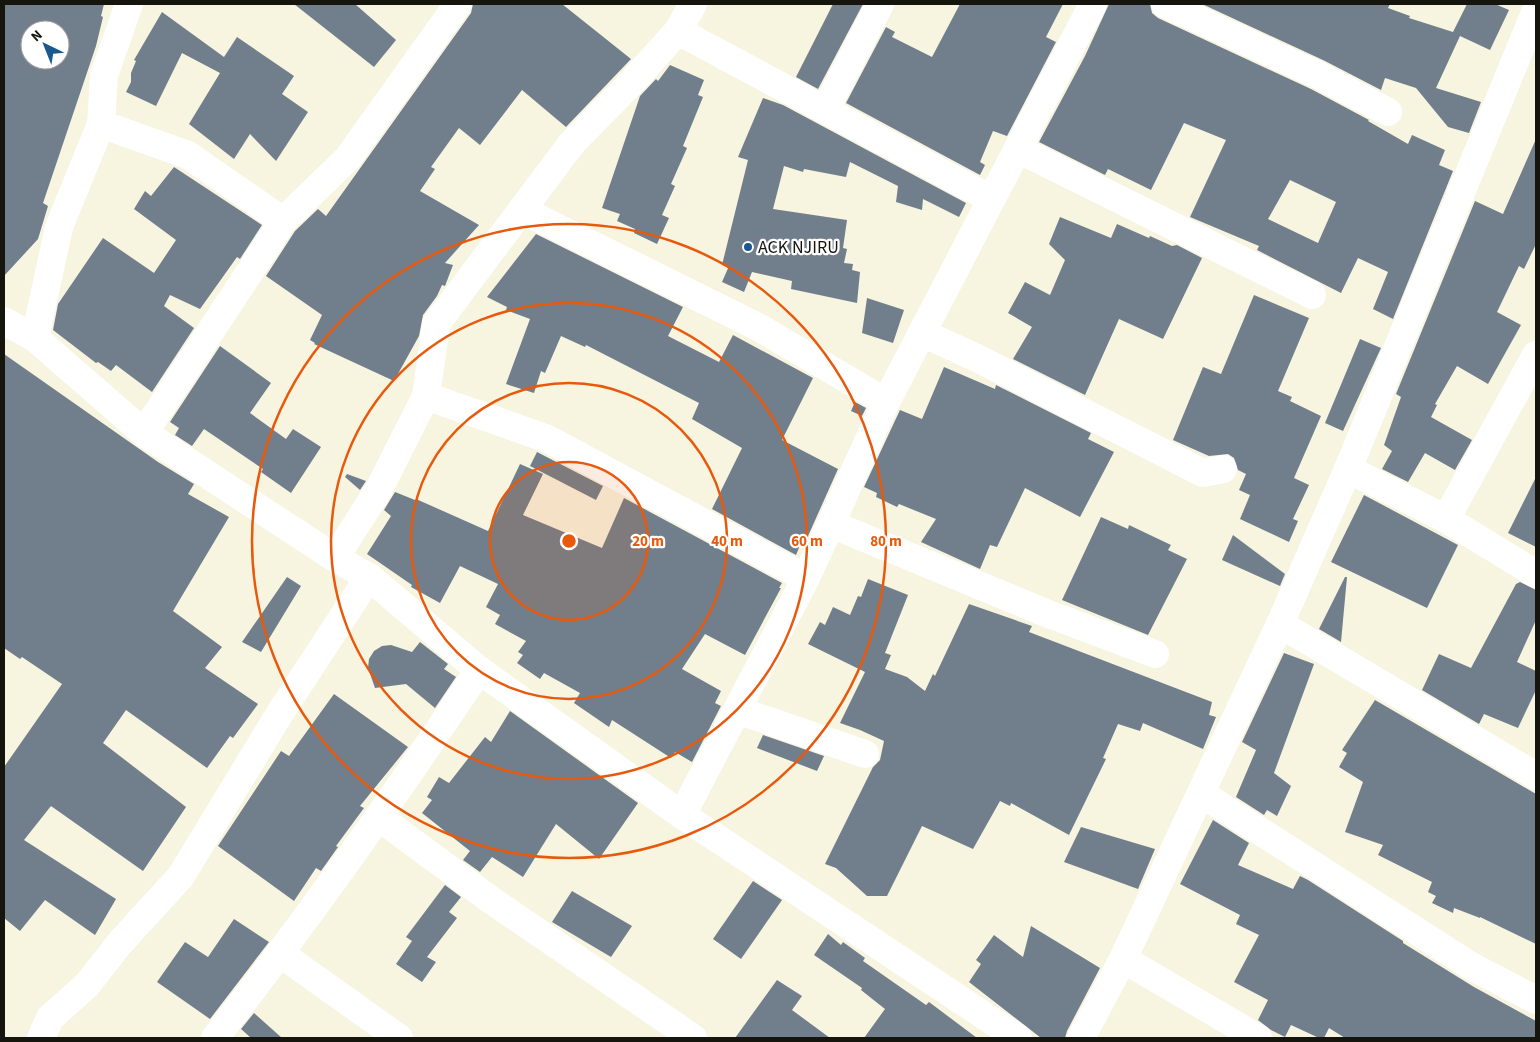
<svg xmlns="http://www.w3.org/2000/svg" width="1540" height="1042" viewBox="0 0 1540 1042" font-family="'Source Sans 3',sans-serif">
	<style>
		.building { fill: #717f8d; fill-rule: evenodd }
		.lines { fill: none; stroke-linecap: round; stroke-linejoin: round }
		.minor { stroke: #fff; stroke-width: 28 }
		.ring { fill: none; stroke: #e8590c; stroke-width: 2.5 }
		.poi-dot { fill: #1b588e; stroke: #fff; stroke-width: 2 }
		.labels { text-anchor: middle; stroke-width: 4.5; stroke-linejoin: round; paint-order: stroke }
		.poi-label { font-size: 18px; fill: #15140d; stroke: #fff; text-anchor: start }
		.centre { fill: #e8590c; stroke: #fff; stroke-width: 2.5 }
		.ring-label { font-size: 15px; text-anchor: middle; font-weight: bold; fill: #e8590c; stroke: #fff; stroke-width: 4.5; stroke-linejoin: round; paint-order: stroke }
	</style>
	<rect width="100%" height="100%" fill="#f7f4e0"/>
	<g class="building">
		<path d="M4,4H104L101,16L103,17L96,46L43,203L48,206L38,239L4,276ZM30,30H60V60H30Z"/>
		<path d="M294,4H355L396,40L374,67Z"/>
		<path d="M473,4H562L631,59L566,127L522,90L480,145L459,128L431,167L435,169L420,191L479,225L445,263L453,265L445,286L442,285L437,296L423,315L419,336L394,381L314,344L315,343L310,340L322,315L266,276L295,231L318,209L326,216L471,13Z"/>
		<path d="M833,4H863L818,89L796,77Z"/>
		<path d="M960,4H1063L1046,37L1056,42L1007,136L993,131L980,162L985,165L980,175L846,103L886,27L895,32L892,37L932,57Z"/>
		<path d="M1109,4H1150L1152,13L1158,18L1311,89L1369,120L1368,121L1408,144L1412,135L1445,150L1439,165L1453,171L1393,319L1373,309L1388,272L1358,258L1341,293L1257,250L1259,246L1190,217L1226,140L1184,123L1151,190L1108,169L1105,175L1039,142L1085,56ZM1290,180L1336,202L1318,243L1268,219Z"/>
		<path d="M1202,4H1390L1388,8L1410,16L1409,18L1453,32L1467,4H1495L1509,10L1490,50L1460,36L1436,88L1481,102L1469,133L1448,127L1416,88L1385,78L1381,90L1325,61Z"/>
		<path d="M162,12L224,57L237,37L294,76L282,94L308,112L276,161L250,134L234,159L189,124L220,73L182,53L156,106L126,92L131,82V73L136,61L134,60Z"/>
		<path d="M670,65L704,80L698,95L703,97L683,146L687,148L671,184L675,186L662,215L669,218L657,244L634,233L635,229L617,221L620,214L602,208L640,96L656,79L658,81Z"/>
		<path d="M763,98L783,105L966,203L959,217L923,199L922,210L896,202L898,186L850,162L846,177L804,169L803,172L784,166L773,209L847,220L843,248L847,249L844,263L853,264L852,270L860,272L857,303L791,289L792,281L752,272L744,292L722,282L729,266L722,265L748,160L738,157Z"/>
		<path d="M1536,139V244L1524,269L1519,266L1497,312L1521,325L1488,384L1457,366L1435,404L1437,405L1431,417L1472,440L1455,470L1425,453L1408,482L1382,469L1392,451L1384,445L1401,397L1396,394L1475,201L1503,214Z"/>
		<path d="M174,167L262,225L240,259L237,257L200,309L170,295L164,306L194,328L152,392L116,365L111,371L98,362L96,363L53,330L58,304L103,238L154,273L176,240L134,209L145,191L151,196Z"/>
		<path d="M1060,217L1111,238L1117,224L1149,238L1150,236L1172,246L1177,245L1202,258L1163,339L1119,319L1085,395L1013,359L1032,327L1008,313L1025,282L1050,295L1065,260L1049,244Z"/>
		<path d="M536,234L683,307L668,336L719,362L733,335L813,378L782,440L838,469L804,545L801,543L796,555L712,509L742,448L692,419L699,403L586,345L585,347L561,336L545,373L541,371L534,393L506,384L530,319L506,310L507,307L487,297Z"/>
		<path d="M1254,295L1309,318L1278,391L1292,397L1290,401L1321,416L1294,478L1309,485L1293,519L1298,521L1289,542L1240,519L1250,495L1239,490L1246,474L1238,470L1234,458L1228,454L1209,456L1173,440L1203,367L1221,374Z"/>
		<path d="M867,298L904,310L893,343L862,333Z"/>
		<path d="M1360,339L1381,348L1343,431L1325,423Z"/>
		<path d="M220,346L271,383L250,413L286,439L293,429L321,447L291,493L261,472L263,469L204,429L192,446L175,435L179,428L170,422Z"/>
		<path d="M4,354L158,462L194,484L188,494L229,517L173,611L222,647L205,668L258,704L233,738L230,736L207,768L126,710L103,743L186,807L143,871L51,806L24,840L116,899L95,935L45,900L20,931L4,918V767L62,684L22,657L20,659L4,648Z"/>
		<path d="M944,367L995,389L996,385L1091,433L1088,439L1114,452L1080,517L1025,488L997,547L990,545L980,569L921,542L936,519L899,504L897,507L876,497L877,493L864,487L900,410L922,419Z"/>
		<path d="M855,402L866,408L862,416L851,411Z"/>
		<path d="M537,452L603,486L596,500L530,466Z"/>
		<path d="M520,464L543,474L523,515L602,548L624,498L782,583L779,588H781L745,655L705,634L682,669L721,691L715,703L721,706L692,762L675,752L671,758L612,720L609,727L574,703L580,693L544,673L540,679L517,663L523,655L518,652L526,641L495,624L500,615L486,607L498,584L460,566L440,603L411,587L412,585L367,554L391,516L384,510L395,492L415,500L416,499L488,531Z"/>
		<path d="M347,474L366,481L360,490L345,477Z"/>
		<path d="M1536,477V547L1508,533Z"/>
		<path d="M1364,495L1458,545L1427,608L1331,562Z"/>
		<path d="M1101,517L1128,529L1129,525L1171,545L1168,550L1187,559L1148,635L1062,600Z"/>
		<path d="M1233,535L1285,574L1280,586L1222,560Z"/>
		<path d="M287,577L301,586L261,652L242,642Z"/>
		<path d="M1345,577H1347L1341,642L1319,629Z"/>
		<path d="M868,579L908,595L885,653L891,655L885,669L907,677L925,691L933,674L935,676L969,604L1032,626L1029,632L1212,702L1209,715L1216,717L1203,749L1143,723L1140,731L1118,724L1103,758L1106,759L1069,835L1011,803L1010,806L1000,801L973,849L922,826L887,896H867L836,868L825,864L873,767L880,760L884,741L860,730L840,723L865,672L808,644L820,622L825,625L833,607L850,615L858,596L861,597Z"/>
		<path d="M1520,582L1536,590V620L1517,662L1536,671V690L1518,728L1484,714L1479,724L1422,690L1439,654L1471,668L1516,584Z"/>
		<path d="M420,642L448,664L444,669L456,677L435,708L406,684L375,688L368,668L369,659L374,651L382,646L391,645L412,652Z"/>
		<path d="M1284,653L1314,664L1274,773L1291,786L1277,816L1267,810L1264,815L1236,797L1256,750L1242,742Z"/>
		<path d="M334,694L408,747L360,806L364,808L336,846L338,847L321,871L316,868L294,901L218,846L281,751L289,756Z"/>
		<path d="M1375,700L1536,794V944L1480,917V918L1454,908L1453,913L1432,903L1436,896L1428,892L1432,882L1378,855L1383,845L1345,832L1363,782L1339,767L1347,753L1342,750Z"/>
		<path d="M510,711L638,803L599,859L556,824L523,877L492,857L480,872L463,860L470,851L422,813L432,800L427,797L439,777L449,783L485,737L491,742Z"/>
		<path d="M763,735L824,756L817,771L757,748Z"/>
		<path d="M1213,820L1249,843L1238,865L1293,889L1300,876L1308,880L1403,941V943L1474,987L1536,1021V1038H1345L1329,1028L1324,1038H1319L1291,1025L1285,1037L1271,1030L1258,1020L1268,1000L1234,982L1259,935L1236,924L1240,915L1180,884Z"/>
		<path d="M1081,827L1155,849L1138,889L1064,862Z"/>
		<path d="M753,881L782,900L741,959L713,939Z"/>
		<path d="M445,885L461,897L449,912L457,918L427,957L436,962L422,982L396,964L412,941L406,937Z"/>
		<path d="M572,891L632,926L611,957L552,922Z"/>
		<path d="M234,919L269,942L210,1019L157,982L185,942L208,957Z"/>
		<path d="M1031,926L1100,968L1067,1031L1065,1038H1041L969,982L981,964L976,960L994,935L1023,957Z"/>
		<path d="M828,934L841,945L843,942L865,958L863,961L926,1005L929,1002L977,1038H864L885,1009L861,990L862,988L814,955Z"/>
		<path d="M777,980L802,996L792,1010L830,1038H735Z"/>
		<path d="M254,1013L282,1038H251L241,1029Z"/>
	</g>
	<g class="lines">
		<g class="minor">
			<path d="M1165,4L1318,75L1388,112"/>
			<path d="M678,31L991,199"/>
			<path d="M825,110L880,4"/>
			<path d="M101,124L188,155L283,221"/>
			<path d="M1018,149L1312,295"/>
			<path d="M522,210L760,328L886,402"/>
			<path d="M4,321L35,338L144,433L335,558L369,577L479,670L682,815L1018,1038"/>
			<path d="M922,333L977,358L1203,473L1223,469"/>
			<path d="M35,338L59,227L101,124L104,75L129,4"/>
			<path d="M426,396L548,439L806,578"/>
			<path d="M144,433L283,221L348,158L458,4"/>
			<path d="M1348,469L1446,519L1536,574"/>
			<path d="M1446,519L1536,355"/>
			<path d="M831,524L1046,613L1155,654"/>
			<path d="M335,558L379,489L426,396L436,324L572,143L631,83L678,31L693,4"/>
			<path d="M1280,624L1536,776"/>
			<path d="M737,710L865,754"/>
			<path d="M1202,794L1471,966L1536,1000"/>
			<path d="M682,815L806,578L886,402L1093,4"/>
			<path d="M380,818L491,900L693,1038"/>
			<path d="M281,954L399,1038"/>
			<path d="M1123,959L1258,1038"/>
			<path d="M41,1038L50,1018L87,985L119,944L181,876L280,713L369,577"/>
			<path d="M215,1038C308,919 395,796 479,670"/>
			<path d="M1081,1038L1123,959L1280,624L1348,469L1536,10"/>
		</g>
	</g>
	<circle cx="569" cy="541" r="79" fill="#e8590c" fill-opacity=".12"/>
	<g class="ring">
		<circle cx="569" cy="541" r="79"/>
		<circle cx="569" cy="541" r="158"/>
		<circle cx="569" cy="541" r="238"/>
		<circle cx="569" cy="541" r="317"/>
	</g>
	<circle class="poi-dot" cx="748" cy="247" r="5"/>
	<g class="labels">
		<g class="poi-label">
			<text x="758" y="253">ACK NJIRU</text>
		</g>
	</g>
	<circle cx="569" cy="541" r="8" class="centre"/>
	<g class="ring-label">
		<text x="648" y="546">20 m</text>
		<text x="727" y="546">40 m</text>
		<text x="807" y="546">60 m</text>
		<text x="886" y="546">80 m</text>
	</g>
	<rect width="1540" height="1042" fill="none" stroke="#15140d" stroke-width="10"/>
	<g transform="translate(45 45) rotate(317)"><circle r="24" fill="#ffffff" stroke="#a1a19e"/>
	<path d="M0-4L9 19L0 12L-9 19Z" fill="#1b588e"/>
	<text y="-8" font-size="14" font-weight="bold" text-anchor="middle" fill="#15140d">N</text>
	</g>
</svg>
